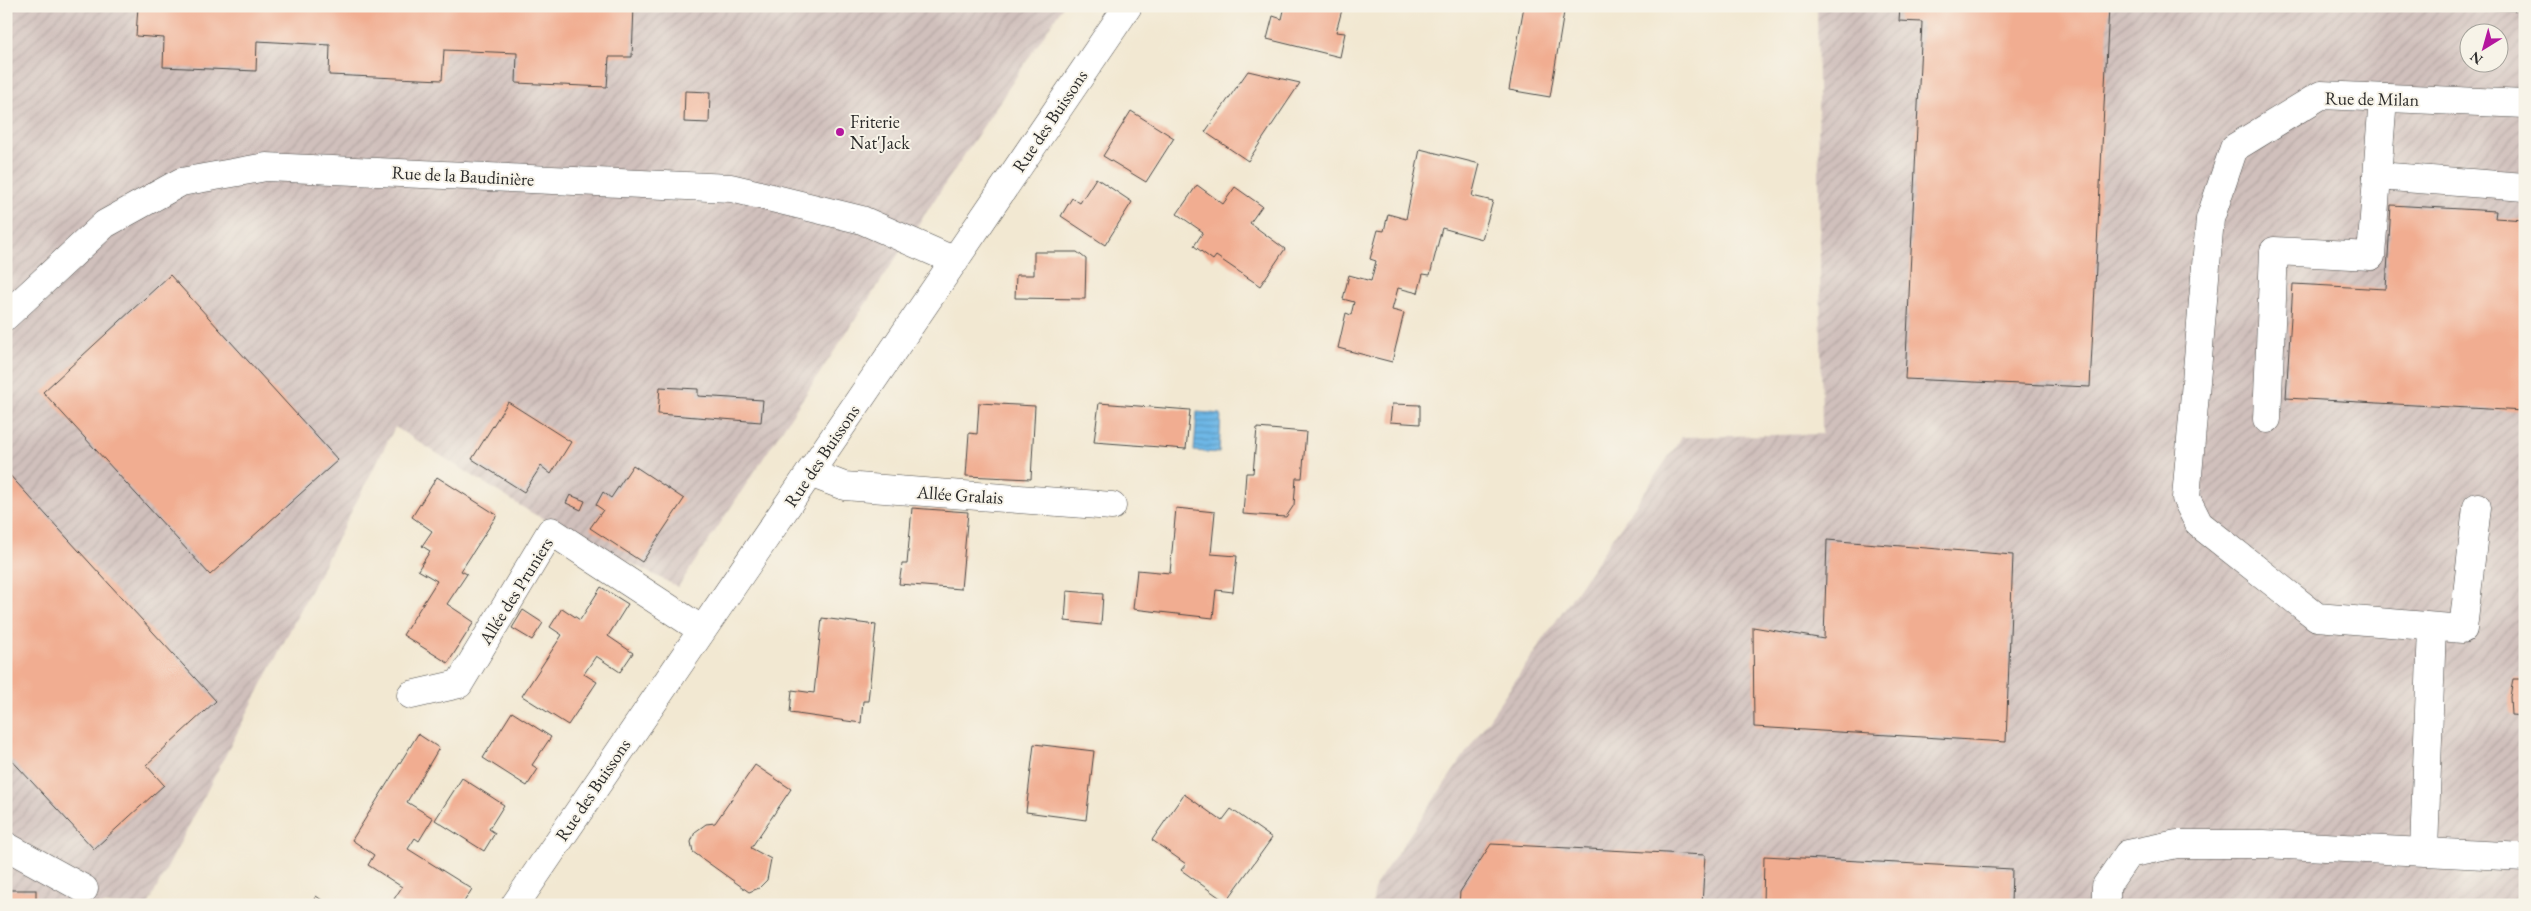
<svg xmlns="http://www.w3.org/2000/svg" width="2531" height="911" viewBox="0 0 2531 911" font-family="'EB Garamond',serif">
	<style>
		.industrial { fill: url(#industrial-furrows); fill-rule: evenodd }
		.water { fill: url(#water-rules); stroke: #4c7188 }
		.building { fill: #f1ad91 }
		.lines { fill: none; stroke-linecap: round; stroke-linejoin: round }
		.minor-casing { stroke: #494744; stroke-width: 29 }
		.minor { stroke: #fff; stroke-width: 28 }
		.poi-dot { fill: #b5179e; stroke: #f7f3e8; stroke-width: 2 }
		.labels { text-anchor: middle; stroke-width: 4; stroke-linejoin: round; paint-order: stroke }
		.street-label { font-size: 18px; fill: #2b2b2b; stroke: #f7f3e8 }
		.poi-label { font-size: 18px; fill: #2b2b2b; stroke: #f7f3e8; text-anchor: start }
	</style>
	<defs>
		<pattern id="industrial-furrows" width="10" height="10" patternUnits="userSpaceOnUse" patternTransform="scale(1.25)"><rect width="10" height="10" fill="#d0c0bc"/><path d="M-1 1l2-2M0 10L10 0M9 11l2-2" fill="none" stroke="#b3a5a2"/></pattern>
		<pattern id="water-rules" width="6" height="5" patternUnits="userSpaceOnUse" patternTransform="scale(1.25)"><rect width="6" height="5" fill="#6eb7e6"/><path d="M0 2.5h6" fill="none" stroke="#5b95bb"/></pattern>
	</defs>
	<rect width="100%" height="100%" fill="#f7f3e8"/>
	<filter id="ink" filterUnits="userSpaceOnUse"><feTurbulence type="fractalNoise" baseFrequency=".02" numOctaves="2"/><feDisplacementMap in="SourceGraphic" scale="10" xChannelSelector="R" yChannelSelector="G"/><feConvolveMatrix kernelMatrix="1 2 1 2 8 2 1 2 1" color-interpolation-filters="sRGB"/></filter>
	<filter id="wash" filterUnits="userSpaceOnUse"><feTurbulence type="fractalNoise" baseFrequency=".0096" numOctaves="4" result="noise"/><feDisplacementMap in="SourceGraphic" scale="20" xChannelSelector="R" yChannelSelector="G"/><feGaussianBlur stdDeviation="1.12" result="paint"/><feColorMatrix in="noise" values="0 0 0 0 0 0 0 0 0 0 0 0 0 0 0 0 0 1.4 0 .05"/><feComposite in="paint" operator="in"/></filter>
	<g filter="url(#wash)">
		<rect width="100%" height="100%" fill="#f2e8d2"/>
		<g class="industrial">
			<path d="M6,6H1063L678,587L532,513L395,427L148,905H6Z"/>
			<path d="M1817,6H2525V905H1372L1376,884L1682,437L1822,434ZM2468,32H2498V62H2468Z"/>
		</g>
		<path class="water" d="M1197,412L1221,414L1219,453L1194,451Z"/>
		<g id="blocks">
			<g class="building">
				<path d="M138,6H634L632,57H609L607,87L516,83L517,53L444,50L442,80L329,75L330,45L257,41L256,71L163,67L164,38L136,36Z"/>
				<path d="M1285,6H1343L1336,32L1345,33L1340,57L1267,39L1273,16L1282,19Z"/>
				<path d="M1524,6H1565L1550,97L1509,90Z"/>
				<path d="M1900,6H2109L2090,387L1905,379L1922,22L1899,21Z"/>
				<path d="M2452,6H2525V11L2452,8Z"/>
				<path d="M1248,71L1300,83L1248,161L1205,132Z"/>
				<path d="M685,91L710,92L709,123L684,122Z"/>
				<path d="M1131,111L1174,138L1146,182L1103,156Z"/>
				<path d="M1420,149L1480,164L1472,196L1493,201L1482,239L1442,228L1430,275L1423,274L1418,293L1398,288L1392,310L1404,313L1392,362L1338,348L1346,313L1351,315L1354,302L1343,299L1349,275L1371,281L1376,261L1370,259L1378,230L1384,231L1388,214L1406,219Z"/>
				<path d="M1096,178L1132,202L1105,245L1061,216L1072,198L1080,203Z"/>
				<path d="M1197,185L1223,204L1235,187L1262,206L1250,223L1285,249L1260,286L1216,256L1213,260L1194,246L1203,232L1177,214Z"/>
				<path d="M2391,205L2496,211L2495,218L2525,220L2524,411L2286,398L2293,284L2386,289Z"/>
				<path d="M1034,252H1077L1086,259L1085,299L1015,298L1016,275H1034Z"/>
				<path d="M170,275L338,460L210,575L43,392Z"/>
				<path d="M660,387L698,389V396L763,400L761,422L658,414Z"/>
				<path d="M508,402L571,442L551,474L541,466L524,492L472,459Z"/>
				<path d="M979,403L1035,406L1031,479L966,476L969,433L977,434Z"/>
				<path d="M1099,403L1190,410L1186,449L1094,442Z"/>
				<path d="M1392,404L1420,405V424L1390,422Z"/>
				<path d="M1257,428L1306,432L1302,478H1296L1294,505L1286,517L1243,514L1246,473H1253Z"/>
				<path d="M633,465L684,499L642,562L590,528L603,510L596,505L603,492L611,498Z"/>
				<path d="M6,471L216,701L146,765L164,785L94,849L6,754Z"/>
				<path d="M437,477L497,515L461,571L467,574L447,604L474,622L448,663L403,635L437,581L418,570L430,551L422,546L432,531L412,517Z"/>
				<path d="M570,495L585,501L581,510L566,503Z"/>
				<path d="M912,508L968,512L961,589L899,584L902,564H907Z"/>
				<path d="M1176,508L1215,512L1211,554L1237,556L1233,592L1216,590L1213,618L1133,609L1137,570L1170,573Z"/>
				<path d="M1827,540L2013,555L2006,742L1754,727L1753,627L1824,639Z"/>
				<path d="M601,587L628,604L608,636L633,653L620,672L596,656L584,674L597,682L568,725L522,696L562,635L550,627L562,608L580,620Z"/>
				<path d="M1067,591L1103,594L1101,625L1065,621Z"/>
				<path d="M523,610L543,623L532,640L512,628Z"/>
				<path d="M822,618L876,625L868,701H863L861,723L790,713L792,690L814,693Z"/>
				<path d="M2513,679H2525V716L2511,715L2510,697Z"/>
				<path d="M512,712L551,737L532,765L538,769L527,786L483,758Z"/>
				<path d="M418,734L439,748L407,802L433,818L419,841L415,838L408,849L472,889L462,905H404L394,899L402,887L368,865L374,855L352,840Z"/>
				<path d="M1034,744L1094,751L1086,820L1026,812Z"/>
				<path d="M755,765L791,789L751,848L771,859L767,880L759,888L749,892L693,852L691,842L695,832L706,824L715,823Z"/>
				<path d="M462,778L504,805L489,829L495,833L484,851L435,820Z"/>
				<path d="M1184,794L1222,821L1231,809L1272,838L1226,902L1181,870L1186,864L1152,840Z"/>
				<path d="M1491,844L1705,855L1702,905H1459L1460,892Z"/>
				<path d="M1764,856L2012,869L2011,905H1763Z"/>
				<rect x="6" y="890" width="30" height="15"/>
				<path d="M316,896L329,905H311Z"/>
			</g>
		</g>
	</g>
	<g filter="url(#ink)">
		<use href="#blocks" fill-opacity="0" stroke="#494744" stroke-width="1"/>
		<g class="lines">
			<g class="minor-casing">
				<g id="minor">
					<path d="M2377,176L2525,187"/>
					<path d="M6,316L105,224L181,182L266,167L731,188L862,220L955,261"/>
					<path d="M2267,419L2274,251L2371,256L2383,98"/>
					<path d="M810,473L844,486L1112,506"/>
					<path d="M2477,507L2463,629L2317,617L2199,524L2186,498L2210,219L2234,148L2321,95L2525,104"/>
					<path d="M411,695L459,684L551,531L702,630"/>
					<path d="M6,846L84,889"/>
					<path d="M2424,851L2432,627"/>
					<path d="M515,905L1128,6"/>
					<path d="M2106,905V886L2128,854L2177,844H2264L2525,857"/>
				</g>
			</g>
			<use href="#minor" class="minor"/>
		</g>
	</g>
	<circle class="poi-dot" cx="840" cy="132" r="5"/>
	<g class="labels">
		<g class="street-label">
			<text transform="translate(2372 99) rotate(1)" y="6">Rue de Milan</text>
			<text transform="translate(1050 121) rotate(-56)" y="6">Rue des Buissons</text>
			<text transform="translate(463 176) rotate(3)" y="6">Rue de la Baudinière</text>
			<text transform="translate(822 456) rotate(-56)" y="6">Rue des Buissons</text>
			<text transform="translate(960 495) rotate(4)" y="6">Allée Gralais</text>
			<text transform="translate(516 591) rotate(-58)" y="6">Allée des Pruniers</text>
			<text transform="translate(593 790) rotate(-56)" y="6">Rue des Buissons</text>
		</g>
		<g class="poi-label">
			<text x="850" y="128">Friterie<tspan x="850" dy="21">Nat'Jack</tspan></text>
		</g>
	</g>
	<rect width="2531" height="911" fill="none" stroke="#f7f3e8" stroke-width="25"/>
	<g transform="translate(2484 48) rotate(217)"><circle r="24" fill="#f7f3e8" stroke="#a5a39c"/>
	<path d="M0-4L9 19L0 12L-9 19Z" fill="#b5179e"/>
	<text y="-8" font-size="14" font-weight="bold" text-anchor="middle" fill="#2b2b2b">N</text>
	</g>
</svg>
